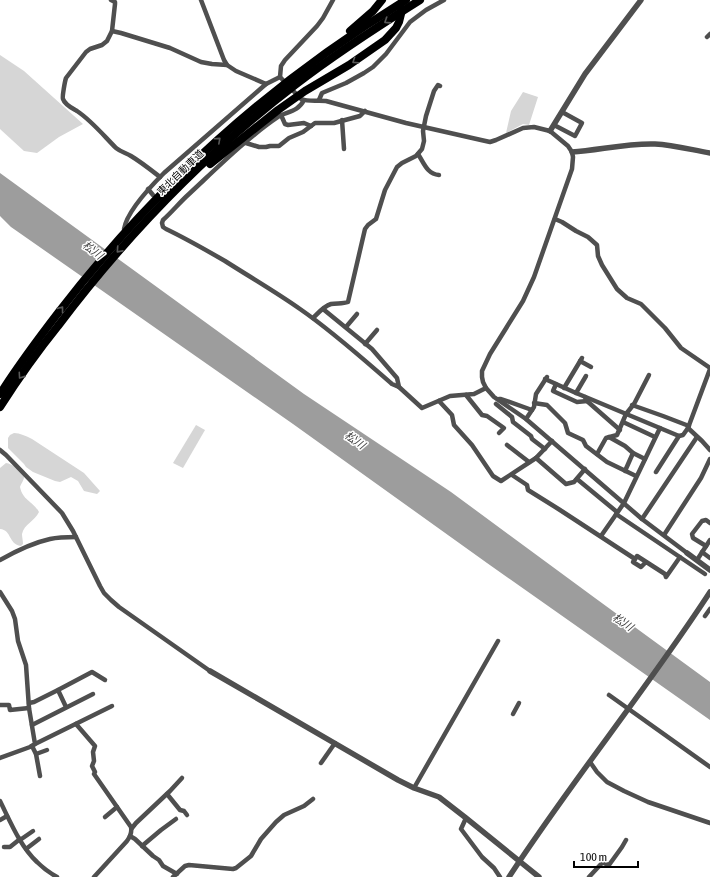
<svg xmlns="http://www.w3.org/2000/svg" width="710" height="877" viewBox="0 0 710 877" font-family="'Asap Condensed','Noto Sans JP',sans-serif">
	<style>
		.green { fill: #d6d6d6 }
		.water { fill: #9d9d9d }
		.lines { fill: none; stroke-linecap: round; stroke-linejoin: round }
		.minor { stroke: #4f4f4f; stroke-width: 4.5 }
		.tertiary { stroke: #4f4f4f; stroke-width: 5.5 }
		.motorway { stroke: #000; stroke-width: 8 }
		.oneway { stroke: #595959 }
		.labels { text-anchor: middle; stroke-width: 3; stroke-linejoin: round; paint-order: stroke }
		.street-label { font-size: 10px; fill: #000; stroke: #fff }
		.water-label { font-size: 11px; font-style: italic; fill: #3e3e3e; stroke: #fff }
	</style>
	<rect width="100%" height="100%" fill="#fff"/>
	<g class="green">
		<path d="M0,55L24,71L83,124L59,137L37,153L24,151L0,129Z"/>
		<path d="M523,92L538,97L529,125L523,124L506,133L511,111Z"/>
		<path d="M196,425L205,430L183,468L173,463Z"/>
		<path d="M14,433C20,433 26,436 32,439L84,473L100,491L97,494L84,491L78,481L71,477L60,482L55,481L33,472L26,467L24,464L8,448V438L10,435Z"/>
		<path d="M6,463C12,464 23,470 24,477C24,480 21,484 20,487C23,501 33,501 39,512C35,521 24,524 22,534C22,537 23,541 23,544L21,546C8,544 12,530 0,529V468Z"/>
	</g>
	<path class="water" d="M0,173L304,394L451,492L595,598L710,682V720L487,563L293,424L11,227L0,216Z"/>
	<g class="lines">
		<g class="minor">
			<path d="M111,0L115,2V4L112,31L107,41L102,45L90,49L86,52L66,78C65,81 62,97 63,99C65,105 72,108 77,111C92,121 104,136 116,148C121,152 126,153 131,156C141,162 151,170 160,177"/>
			<path d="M201,0L224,60L227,65L236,71L266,84L280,77"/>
			<path d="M333,0L323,18L317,26L285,60L281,66L280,77L301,99C309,102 318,100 326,101L406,123L481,140L490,142L496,140L523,128L534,127L550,131L568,146L572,152L573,157L572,169L534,277L523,301L490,354L482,371V377L483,382L486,388L494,397L526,419L642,519L687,553"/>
			<path d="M112,31L121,33L170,48L201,62L212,64L227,65"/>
			<path d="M707,37L710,34"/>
			<path d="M319,100L322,93L346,83L364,73L373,67L386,54L410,22L426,10L444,0"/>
			<path d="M281,115C291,111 299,110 304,100"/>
			<path d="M342,120L344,149"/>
			<path d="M554,125L575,136L582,123L562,112"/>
			<path d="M311,126L304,123L288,125L285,124L281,115L278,117C247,138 217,168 189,194C180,202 172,212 163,220L162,223L163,227L166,229C187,239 206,250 225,261C250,277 276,292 300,309C332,331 362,358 392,384L399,387"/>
			<path d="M246,143L259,147H266L270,146H279L289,138L303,132L315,123H334L360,116L365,111"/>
			<path d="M418,154C424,163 427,174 439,175"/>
			<path d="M148,189L153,195"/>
			<path d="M555,219L562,222L576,231L588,237L597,245L598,256L602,265L617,289L627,298L641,304L665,328L681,348L710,368"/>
			<path d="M124,229C127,211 151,186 164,173L266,84"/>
			<path d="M323,309L372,349L397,378L399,387L422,408L450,396L474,394L486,388"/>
			<path d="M313,318C318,313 324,306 331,304C337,303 343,304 348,302L365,229L368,225L376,219L385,190L397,167L402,163L416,156L422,149L424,141L423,131L426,116L434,91L438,85L440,86"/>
			<path d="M346,327L357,314"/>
			<path d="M365,344L377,330"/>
			<path d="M580,361L591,367"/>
			<path d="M545,379L576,393L679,436"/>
			<path d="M556,384L553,391L577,402L587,401"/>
			<path d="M564,388L582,358"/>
			<path d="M576,393L586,376"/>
			<path d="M466,395L482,415L487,416L504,428L499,433"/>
			<path d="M585,397L587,401L620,430"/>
			<path d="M499,399H501L532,410"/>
			<path d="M439,401L452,415L454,425L472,445L493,476L501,481L536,458L552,441"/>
			<path d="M534,403L547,405L565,423L568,433L583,440L586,446L607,462L636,476"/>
			<path d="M496,404L512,417L513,422L531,436L532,439L545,449"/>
			<path d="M632,405L663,416L689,426"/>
			<path d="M526,419L534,407L536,394L547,377"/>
			<path d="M623,422L655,437"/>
			<path d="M688,428L702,441L710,450"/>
			<path d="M609,437L625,446L633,453L645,459"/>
			<path d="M507,445L529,462"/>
			<path d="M0,450L6,455L62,513L73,531L100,586L104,593L111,600L119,607L210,671"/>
			<path d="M597,454L606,438L617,435L626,414L634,404L649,375"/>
			<path d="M536,458L566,484L574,482L585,469"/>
			<path d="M625,471L633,453"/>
			<path d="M656,472L679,436L683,435L688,428L710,369"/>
			<path d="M512,475L527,485L528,490L560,510L635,559"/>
			<path d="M577,479L617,512"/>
			<path d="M616,514L705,574"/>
			<path d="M642,519L697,437"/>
			<path d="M664,535L701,478L710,459"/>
			<path d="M601,536L624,503L660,428"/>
			<path d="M706,546L693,538L692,534L702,521L706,520L710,523"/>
			<path d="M702,552L710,558"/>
			<path d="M0,560C16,551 32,543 50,539C59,537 68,537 76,537"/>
			<path d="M697,560L710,540"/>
			<path d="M646,562L641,567L633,562L637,556L665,574L666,577L680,557"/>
			<path d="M0,592L12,611L15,619L18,641L26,665L29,708L35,744L30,747L0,758"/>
			<path d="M705,616L710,609"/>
			<path d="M58,690L66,707"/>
			<path d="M609,695L710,767"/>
			<path d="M29,703L34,702L58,690L92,672L105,680"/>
			<path d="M0,705H9L10,710L29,708"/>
			<path d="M513,714L519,703"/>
			<path d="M76,724L95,746L93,752L94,761L92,766L95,772L94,774L131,827C132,832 130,837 127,841L94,877"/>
			<path d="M32,725L93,694"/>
			<path d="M35,744L112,706"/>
			<path d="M32,746L36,754L40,776"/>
			<path d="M36,754L47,750"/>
			<path d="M590,762L597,772L607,782L624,791L648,802L710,823"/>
			<path d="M321,763L335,743"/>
			<path d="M414,788L498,641"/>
			<path d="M167,794L180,810L184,811L187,815"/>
			<path d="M0,801C10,821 20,846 37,862C43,868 50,873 57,877"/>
			<path d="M105,817L117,807"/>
			<path d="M466,818L461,829L482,857L494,868L500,877"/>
			<path d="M0,820L7,816"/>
			<path d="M132,828L136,823L170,791L182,778"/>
			<path d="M130,836L135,839L153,856L159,860L163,866L177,874"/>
			<path d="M20,840L33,831"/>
			<path d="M142,846L161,830L176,819"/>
			<path d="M4,847H10L20,839"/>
			<path d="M26,849L39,839"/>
			<path d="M173,877L185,866L189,865L233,869L236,868L251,856L261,839L276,822L284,815L304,806L313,799"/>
			<path d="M589,877L602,863H604L608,865H609L622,847L626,840"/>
		</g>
		<g class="tertiary">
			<path d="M550,131L585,74L641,0"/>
			<path d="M572,152C600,150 627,143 655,144C674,145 692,150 710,153"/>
			<path d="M687,553L710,570"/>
			<path d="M210,671L398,780L414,788L439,797L466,818L539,877"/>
			<path d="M509,877C573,779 647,689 710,592"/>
		</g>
		<g class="motorway">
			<path d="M350,31L373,11L382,0"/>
			<path d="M210,164L278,110L305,91L349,65L385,40L396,28L399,22L402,10"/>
			<path d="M0,394C18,366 38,339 58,313C154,188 271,82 406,0"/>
			<path d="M0,407C18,379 37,352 58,326C126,236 205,154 295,85C335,54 377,27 420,0"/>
		</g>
	</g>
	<defs><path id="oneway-chevron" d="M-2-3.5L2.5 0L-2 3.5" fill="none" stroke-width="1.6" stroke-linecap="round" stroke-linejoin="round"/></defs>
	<g class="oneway">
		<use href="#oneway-chevron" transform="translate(387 21) rotate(147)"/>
		<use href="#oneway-chevron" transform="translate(355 61) rotate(146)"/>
		<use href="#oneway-chevron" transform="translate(218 140) rotate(-42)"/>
		<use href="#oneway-chevron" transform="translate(119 250) rotate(132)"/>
		<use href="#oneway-chevron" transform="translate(61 309) rotate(-52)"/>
		<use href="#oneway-chevron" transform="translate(21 376) rotate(125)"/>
	</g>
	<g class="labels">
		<g class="street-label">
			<text transform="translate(180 172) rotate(-44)" y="4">東北自動車道</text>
		</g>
		<g class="water-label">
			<text transform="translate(93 250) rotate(37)" y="4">松川</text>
			<text transform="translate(355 440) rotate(35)" y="4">松川</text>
			<text transform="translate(623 622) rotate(34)" y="4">松川</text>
		</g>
	</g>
	<path d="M574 861v6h64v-6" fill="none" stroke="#000000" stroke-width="2"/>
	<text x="580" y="861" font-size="12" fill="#000000" stroke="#ffffff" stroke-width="3" paint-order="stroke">100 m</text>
</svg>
